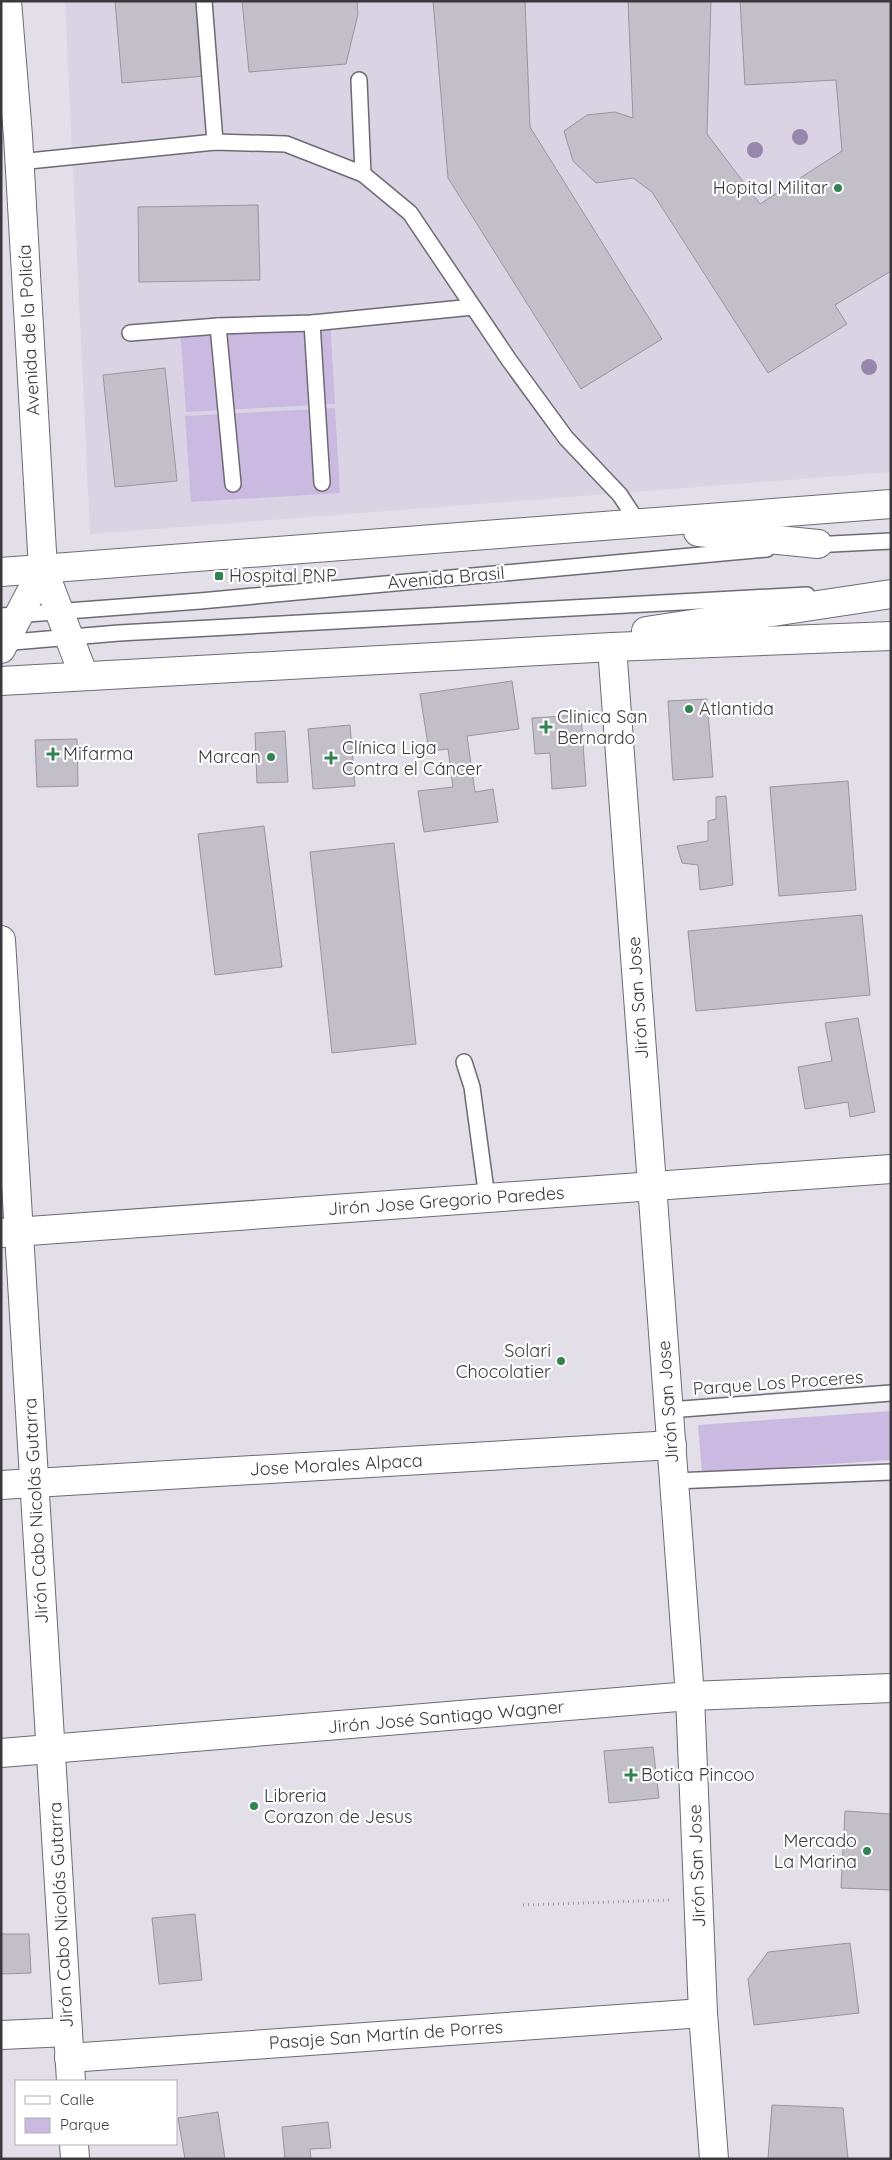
<svg xmlns="http://www.w3.org/2000/svg" width="892" height="2160" viewBox="0 0 892 2160" font-family="Quicksand,sans-serif">
	<style>
		.built { fill: #dad3e4 }
		.green { fill: #cab9e1 }
		.building { fill: #c3bfc9; stroke: #99959f }
		.lines { fill: none; stroke-linecap: round; stroke-linejoin: round }
		.lane-casing { stroke: #6e6a73; stroke-width: 18 }
		.street-casing { stroke: #6e6a73; stroke-width: 30 }
		.secondary-casing { stroke: #6e6a73; stroke-width: 30 }
		.primary-casing { stroke: #6e6a73; stroke-width: 30 }
		.path { stroke: #9b989f; stroke-width: 3; stroke-dasharray: 1 4; stroke-linecap: butt }
		.lane { stroke: #fff; stroke-width: 15 }
		.street { stroke: #fff; stroke-width: 28 }
		.secondary { stroke: #fff; stroke-width: 28 }
		.primary { stroke: #fff; stroke-width: 28 }
		.tree { fill: #9886ac }
		.poi-dot { fill: #338252; stroke: #fff; stroke-width: 2 }
		.labels { text-anchor: middle; stroke-width: 4.5; stroke-linejoin: round; paint-order: stroke }
		.poi-label { font-size: 18px; fill: #3b393d; stroke: #fff; text-anchor: start }
		.street-label { font-size: 18px; fill: #3b393d; stroke: #fff }
	</style>
	<rect width="100%" height="100%" fill="#e3dfe9"/>
	<path class="built" d="M65,1H891V472L90,534Z"/>
	<g class="green">
		<path d="M330,318L335,404L186,412L180,326Z"/>
		<path d="M335,408L340,493L191,502L185,416Z"/>
		<path d="M891,1411V1460L702,1473L698,1425Z"/>
	</g>
	<g class="building">
		<path d="M115,1H199L206,76L122,83Z"/>
		<path d="M242,1H357L358,14L346,64L249,72Z"/>
		<path d="M433,1H525L530,127L662,339L581,389L448,178Z"/>
		<path d="M628,1H711L707,134L760,204L842,151L836,80L745,85L740,1H891V271L835,305L847,324L768,373L652,192L633,178L596,183L573,161L564,131L587,115L615,112L633,118Z"/>
		<path d="M258,205L260,280L139,282L138,207Z"/>
		<path d="M165,368L177,481L115,487L103,375Z"/>
		<path d="M512,681L519,729L467,736L475,792L493,789L498,822L424,832L418,791L453,787L448,749L429,751L420,694Z"/>
		<path d="M707,699L713,777L673,780L668,701Z"/>
		<path d="M581,715L586,786L552,789L550,753L535,754L532,718Z"/>
		<path d="M350,725L355,786L313,789L308,729Z"/>
		<path d="M285,731L288,782L257,783L255,733Z"/>
		<path d="M77,739L78,786L37,787L35,740Z"/>
		<path d="M848,781L856,890L779,896L770,787Z"/>
		<path d="M726,796L733,885L700,890L698,865L682,863L677,846L708,841V821L716,819V797Z"/>
		<path d="M264,826L282,967L215,975L198,834Z"/>
		<path d="M394,843L416,1044L332,1053L310,852Z"/>
		<path d="M862,915L870,995L696,1011L688,931Z"/>
		<path d="M858,1018L875,1112L850,1117L848,1102L805,1109L798,1067L832,1061L825,1023Z"/>
		<path d="M653,1747L659,1798L609,1803L604,1751Z"/>
		<path d="M845,1811L891,1814V1890L841,1888Z"/>
		<path d="M195,1914L202,1980L159,1984L152,1918Z"/>
		<path d="M1,1934H29L31,1973L1,1974Z"/>
		<path d="M850,1943L859,2013L754,2025L748,1979L768,1952Z"/>
		<path d="M772,2105L843,2108L848,2159H768Z"/>
		<path d="M218,2112L225,2159H185L178,2118Z"/>
		<path d="M328,2122L331,2148L310,2149L311,2159H285L282,2127Z"/>
	</g>
	<g class="lines">
		<g class="lane-casing">
			<g id="lane">
				<path d="M204,1L215,142"/>
				<path d="M359,80L363,174L410,213L509,360L566,438L620,495L639,524"/>
				<path d="M19,162L215,142L286,144L363,174"/>
				<path d="M312,323L322,483"/>
				<path d="M218,326L233,484"/>
				<path d="M130,333L218,326L312,323L473,307"/>
				<path d="M812,545L891,541"/>
				<path d="M1,616L200,601L767,549"/>
				<path d="M1,643L119,633L807,595"/>
				<path d="M464,1062L472,1087L487,1198"/>
				<path d="M669,1410L891,1393"/>
				<path d="M674,1481L891,1472"/>
			</g>
		</g>
		<g class="street-casing">
			<g id="street">
				<path d="M612,647L690,1696L703,2013L714,2159"/>
				<path d="M1,940L71,2081"/>
				<path d="M1,1233L891,1169"/>
				<path d="M1,1485L672,1445"/>
				<path d="M1,1753L690,1696L891,1688"/>
				<path d="M1,2035L68,2032"/>
				<path d="M69,2058L703,2013"/>
				<path d="M74,2144L75,2159"/>
			</g>
		</g>
		<g class="secondary-casing">
			<g id="secondary">
				<path d="M43,569L84,676"/>
				<path d="M1,649L43,569L18,136L7,1"/>
			</g>
		</g>
		<g class="primary-casing">
			<g id="primary">
				<path d="M698,532L818,544"/>
				<path d="M1,572L891,504"/>
				<path d="M646,631L891,594"/>
				<path d="M1,681L612,647L891,636"/>
			</g>
		</g>
		<path class="path" d="M523,1905L670,1900"/>
		<use href="#lane" class="lane"/>
		<use href="#street" class="street"/>
		<use href="#secondary" class="secondary"/>
		<use href="#primary" class="primary"/>
	</g>
	<g class="tree">
		<circle cx="800" cy="137" r="8"/>
		<circle cx="755" cy="150" r="8"/>
		<circle cx="869" cy="367" r="8"/>
	</g>
	<g class="poi-dot">
		<circle cx="838" cy="188" r="5"/>
		<rect x="214" y="571" width="10" height="10" rx="2.5"/>
		<circle cx="689" cy="709" r="5"/>
		<path d="M543.5 719.5h5v5h5v5h-5v5h-5v-5h-5v-5h5z"/>
		<path d="M50.5 746.5h5v5h5v5h-5v5h-5v-5h-5v-5h5z"/>
		<circle cx="271" cy="757" r="5"/>
		<path d="M328.5 750.5h5v5h5v5h-5v5h-5v-5h-5v-5h5z"/>
		<circle cx="561" cy="1361" r="5"/>
		<path d="M628.5 1767.5h5v5h5v5h-5v5h-5v-5h-5v-5h5z"/>
		<circle cx="254" cy="1806" r="5"/>
		<circle cx="867" cy="1851" r="5"/>
	</g>
	<g class="labels">
		<g class="poi-label">
			<text x="828" y="194" text-anchor="end">Hopital Militar</text>
			<text x="229" y="582">Hospital PNP</text>
			<text x="699" y="715">Atlantida</text>
			<text x="557" y="723">Clinica San<tspan x="557" dy="21">Bernardo</tspan></text>
			<text x="342" y="754">Clínica Liga<tspan x="342" dy="21">Contra el Cáncer</tspan></text>
			<text x="63" y="760">Mifarma</text>
			<text x="261" y="763" text-anchor="end">Marcan</text>
			<text x="551" y="1357" text-anchor="end">Solari<tspan x="551" dy="21">Chocolatier</tspan></text>
			<text x="641" y="1781">Botica Pincoo</text>
			<text x="264" y="1802">Libreria<tspan x="264" dy="21">Corazon de Jesus</tspan></text>
			<text x="857" y="1847" text-anchor="end">Mercado<tspan x="857" dy="21">La Marina</tspan></text>
		</g>
		<g class="street-label">
			<text transform="translate(29 330) rotate(-93)" y="6">Avenida de la Policía</text>
			<text transform="translate(446 578) rotate(-5)" y="6">Avenida Brasil</text>
			<text transform="translate(638 998) rotate(-94)" y="6">Jirón San Jose</text>
			<text transform="translate(446 1201) rotate(-4)" y="6">Jirón Jose Gregorio Paredes</text>
			<text transform="translate(778 1383) rotate(-4)" y="6">Parque Los Proceres</text>
			<text transform="translate(668 1402) rotate(-94)" y="6">Jirón San Jose</text>
			<text transform="translate(336 1465) rotate(-3)" y="6">Jose Morales Alpaca</text>
			<text transform="translate(36 1511) rotate(-93)" y="6">Jirón Cabo Nicolás Gutarra</text>
			<text transform="translate(446 1717) rotate(-5)" y="6">Jirón José Santiago Wagner</text>
			<text transform="translate(697 1866) rotate(-92)" y="6">Jirón San Jose</text>
			<text transform="translate(61 1915) rotate(-93)" y="6">Jirón Cabo Nicolás Gutarra</text>
			<text transform="translate(386 2035) rotate(-4)" y="6">Pasaje San Martín de Porres</text>
		</g>
	</g>
	<rect width="892" height="2160" fill="none" stroke="#3b393d" stroke-width="5"/>
	<rect x="15" y="2080" width="162" height="65" fill="#ffffff" stroke="#b1b0b1"/>
	<rect x="25" y="2096" width="25" height="8" fill="#ffffff" stroke="#b1b0b1"/>
	<text x="60" y="2105" font-size="15" fill="#3b393d">Calle</text>
	<rect x="25" y="2118" width="25" height="15" fill="#cab9e1" stroke="#b1b0b1"/>
	<text x="60" y="2130" font-size="15" fill="#3b393d">Parque</text>
</svg>
